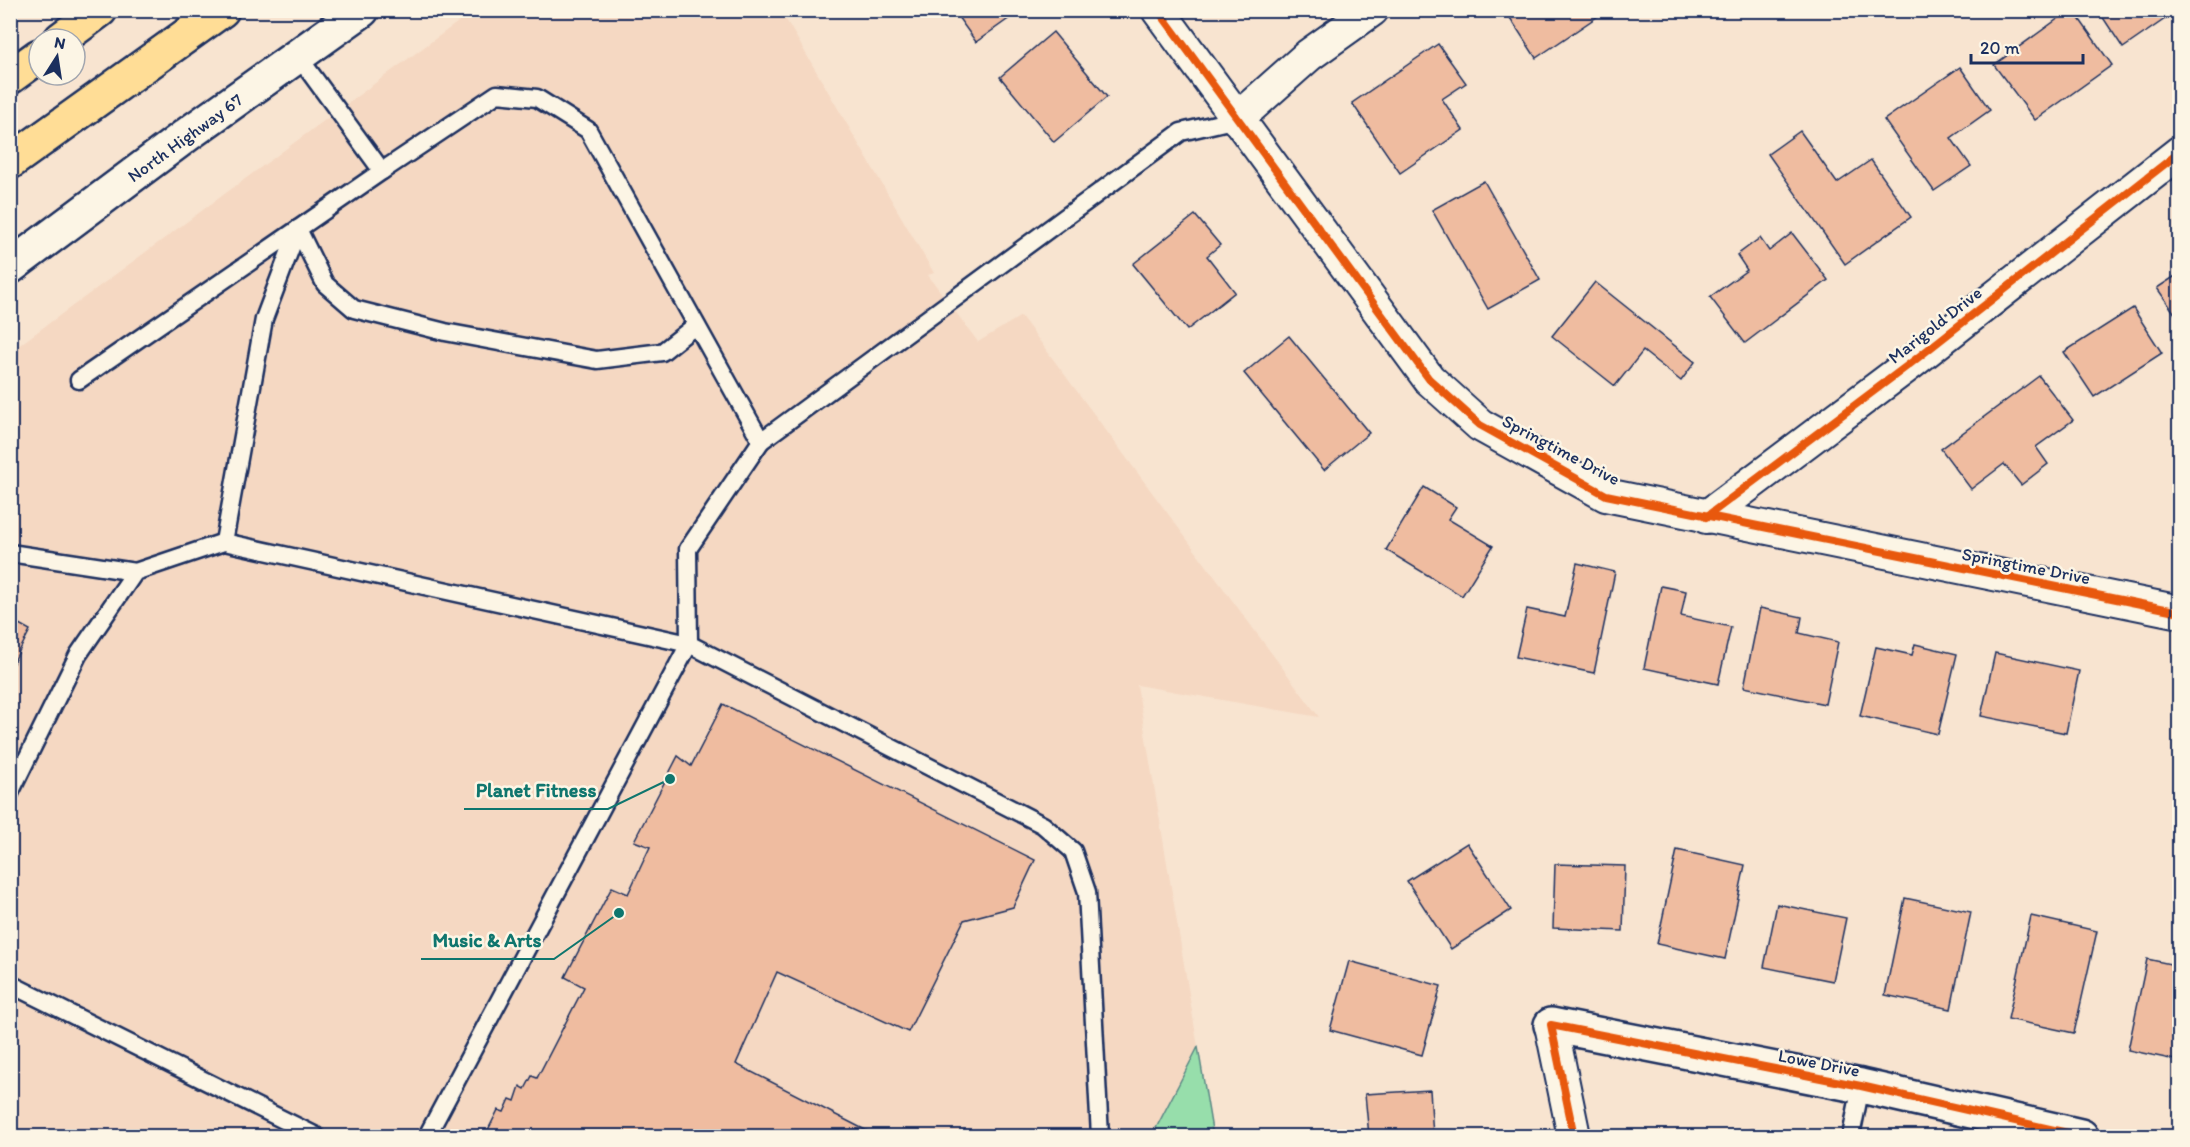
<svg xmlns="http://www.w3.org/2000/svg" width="2190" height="1147" viewBox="0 0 2190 1147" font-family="Itim,sans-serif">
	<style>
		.built { fill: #f5d8c2 }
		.green { fill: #97deab; stroke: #598684; stroke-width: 1.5 }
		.building { fill: #efbca0; stroke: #1b2f5e; stroke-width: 1.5 }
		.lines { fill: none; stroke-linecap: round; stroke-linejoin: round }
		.lane-casing { stroke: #1b2f5e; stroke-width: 21 }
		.street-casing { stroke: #1b2f5e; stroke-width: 36 }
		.secondary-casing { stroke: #1b2f5e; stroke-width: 38 }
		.highway-casing { stroke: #1b2f5e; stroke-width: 38 }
		.lane { stroke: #fcf5e5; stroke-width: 16 }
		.street { stroke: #fcf5e5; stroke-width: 32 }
		.secondary { stroke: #fcf5e5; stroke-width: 33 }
		.highway { stroke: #ffdd96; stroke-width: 33 }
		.cycleway-casing { stroke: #fcf5e5; stroke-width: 11 }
		.cycleway { stroke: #e8590c; stroke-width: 8 }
		.labels { text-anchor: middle; stroke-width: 5; stroke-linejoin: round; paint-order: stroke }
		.street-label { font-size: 18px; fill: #1b2f5e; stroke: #fcf5e5 }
		.leader { fill: none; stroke: #0f766e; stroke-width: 2 }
		.callout-dot { fill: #0f766e; stroke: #fcf5e5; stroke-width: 2 }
		.callout-label { font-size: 20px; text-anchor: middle; font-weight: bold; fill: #0f766e; stroke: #fcf5e5; stroke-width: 5; stroke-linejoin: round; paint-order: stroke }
	</style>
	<rect width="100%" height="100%" fill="#f8e4d0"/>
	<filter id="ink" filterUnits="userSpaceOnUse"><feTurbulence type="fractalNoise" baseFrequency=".0167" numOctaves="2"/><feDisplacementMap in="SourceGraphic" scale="12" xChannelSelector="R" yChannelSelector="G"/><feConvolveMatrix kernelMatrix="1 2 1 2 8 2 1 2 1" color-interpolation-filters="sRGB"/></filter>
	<g filter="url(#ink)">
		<path class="built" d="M473,11H781L934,273L928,275L978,342L1021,316L1319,717L1137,685L1198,1047L1152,1136H11L10,352Z"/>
		<path class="green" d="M1198,1047L1213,1136H1152Z"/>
		<g class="building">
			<path d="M953,10H1021L976,42Z"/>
			<path d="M1505,10H1607L1536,58Z"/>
			<path d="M2070,10H2073L2112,65L2035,120L1994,65Z"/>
			<path d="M2098,10H2178L2123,48Z"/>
			<path d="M1053,32L1107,97L1054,142L1000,77Z"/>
			<path d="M1438,44L1466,83L1442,99L1463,130L1400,173L1352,103Z"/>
			<path d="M1960,67L1990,110L1951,138L1971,166L1934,191L1884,120Z"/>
			<path d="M1800,131L1837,183L1871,160L1911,217L1845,264L1768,154Z"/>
			<path d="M1484,181L1540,280L1488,309L1432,210Z"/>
			<path d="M1195,215L1220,245L1207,256L1235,292L1187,330L1133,264Z"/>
			<path d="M1792,233L1828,280L1745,343L1710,297L1747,270L1737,255L1760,238L1769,251Z"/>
			<path d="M2180,273V321L2157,288Z"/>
			<path d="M1595,282L1695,362L1681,381L1643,351L1615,386L1552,336Z"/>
			<path d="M2133,308L2162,353L2094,397L2064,352Z"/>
			<path d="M1289,336L1369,433L1324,470L1244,373Z"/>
			<path d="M2039,376L2073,420L2036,447L2048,464L2021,485L2004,464L1971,489L1941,449Z"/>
			<path d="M1424,487L1456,507L1448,519L1493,546L1462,596L1386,550Z"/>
			<path d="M1577,563L1615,572L1594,673L1516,657L1527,609L1565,617Z"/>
			<path d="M1661,586L1686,591L1681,616L1731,627L1718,684L1644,668Z"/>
			<path d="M1760,608L1802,617L1799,633L1838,642L1825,704L1744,687Z"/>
			<path d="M10,619L30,630L10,669Z"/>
			<path d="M1915,644L1957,654L1938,734L1860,716L1876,647L1912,655Z"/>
			<path d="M1995,653L2079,671L2066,733L1981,716Z"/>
			<path d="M723,704L1035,860L1013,907L964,920L908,1032L777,972L736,1064L877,1136H485L498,1110L504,1112L510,1099L515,1101L520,1086L525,1089L532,1076L537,1078L584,987L565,977L612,887L628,894L650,847L634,841L678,756L691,766Z"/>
			<path d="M1467,843L1511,910L1451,949L1407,881Z"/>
			<path d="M1677,850L1745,865L1725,959L1657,944Z"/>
			<path d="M1555,864L1625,866L1623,931L1553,928Z"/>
			<path d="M1905,898L1971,912L1951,1009L1885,995Z"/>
			<path d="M1777,904L1846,918L1833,981L1764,967Z"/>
			<path d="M2031,916L2097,931L2074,1033L2008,1019Z"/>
			<path d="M2147,959L2180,966V1061L2128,1050Z"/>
			<path d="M1349,961L1441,986L1422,1055L1330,1030Z"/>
			<path d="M1430,1090L1433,1136H1369L1365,1094Z"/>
			<path d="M1753,1129L1755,1136H1706Z"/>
		</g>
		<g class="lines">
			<g class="lane-casing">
				<g id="lane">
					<path d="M298,56L382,171L497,94L537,98L588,130L761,441L1181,132L1237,119"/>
					<path d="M298,229L325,284L354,309L445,332L597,360L662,352L696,325"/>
					<path d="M79,380L382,171"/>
					<path d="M224,542L264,319L298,229"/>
					<path d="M10,553L135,572"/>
					<path d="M10,793L78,655L135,572L224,542L689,644L1043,825L1073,851L1087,892L1100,1136"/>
					<path d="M10,984L316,1136"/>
					<path d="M427,1136L689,644L688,549L761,441"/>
					<path d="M1851,1136L1861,1086"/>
				</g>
			</g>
			<g class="street-casing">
				<g id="street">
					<path d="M1158,10L1429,379L1480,425L1606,495L2180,612"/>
					<path d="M1237,119L1309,55L1372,10"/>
					<path d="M1706,517L1911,363L2180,152"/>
					<path d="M1551,1025L1574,1136"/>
				</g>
			</g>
			<g class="secondary-casing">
				<g id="secondary">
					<path d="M10,267L188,134L362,10"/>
					<path d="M1551,1025L1861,1086L2081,1136"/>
				</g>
			</g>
			<g class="highway-casing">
				<g id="highway">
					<path d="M61,39L100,10"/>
					<path d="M10,77L39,56"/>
					<path d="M10,162L222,10"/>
				</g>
			</g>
			<use href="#lane" class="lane"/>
			<use href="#street" class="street"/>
			<use href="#secondary" class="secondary"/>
			<use href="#highway" class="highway"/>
			<g class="cycleway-casing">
				<g id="cycleway">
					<path d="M1158,10L1429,379L1480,425L1606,495L2180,612"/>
					<path d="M1706,517L1911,363L2180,152"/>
					<path d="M1574,1136L1551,1025L1861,1086L2081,1136"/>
				</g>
			</g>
			<use href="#cycleway" class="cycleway"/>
		</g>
	</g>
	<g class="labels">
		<g class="street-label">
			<text transform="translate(185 138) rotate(-36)" y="6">North Highway 67</text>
			<text transform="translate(1935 325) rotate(-38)" y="6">Marigold Drive</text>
			<text transform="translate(1561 450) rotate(28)" y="6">Springtime Drive</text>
			<text transform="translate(2026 566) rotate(11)" y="6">Springtime Drive</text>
			<text transform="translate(1819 1063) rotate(11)" y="6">Lowe Drive</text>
		</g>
	</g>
	<path class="leader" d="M670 779L608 809H464M619 913L554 959H421"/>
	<g class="callout-dot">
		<circle cx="670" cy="779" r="6"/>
		<circle cx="619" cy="913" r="6"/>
	</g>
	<g class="callout-label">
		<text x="536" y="797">Planet Fitness</text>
		<text x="487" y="947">Music &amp; Arts</text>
	</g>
	<rect width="2190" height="1147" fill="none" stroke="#fcf5e5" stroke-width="36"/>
	<rect x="18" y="18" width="2154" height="1111" fill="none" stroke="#1b2f5e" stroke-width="2" filter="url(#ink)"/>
	<g transform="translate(57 57) rotate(12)"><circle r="28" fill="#fcf5e5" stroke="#a2a6af" stroke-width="1.5"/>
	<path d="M0-4.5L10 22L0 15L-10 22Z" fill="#1b2f5e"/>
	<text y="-9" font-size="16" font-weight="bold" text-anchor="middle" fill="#1b2f5e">N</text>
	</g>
	<path d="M1971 54v9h112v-9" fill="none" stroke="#1b2f5e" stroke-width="3"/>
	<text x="1980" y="54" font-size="18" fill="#1b2f5e" stroke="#fcf5e5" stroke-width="4.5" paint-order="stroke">20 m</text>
</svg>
